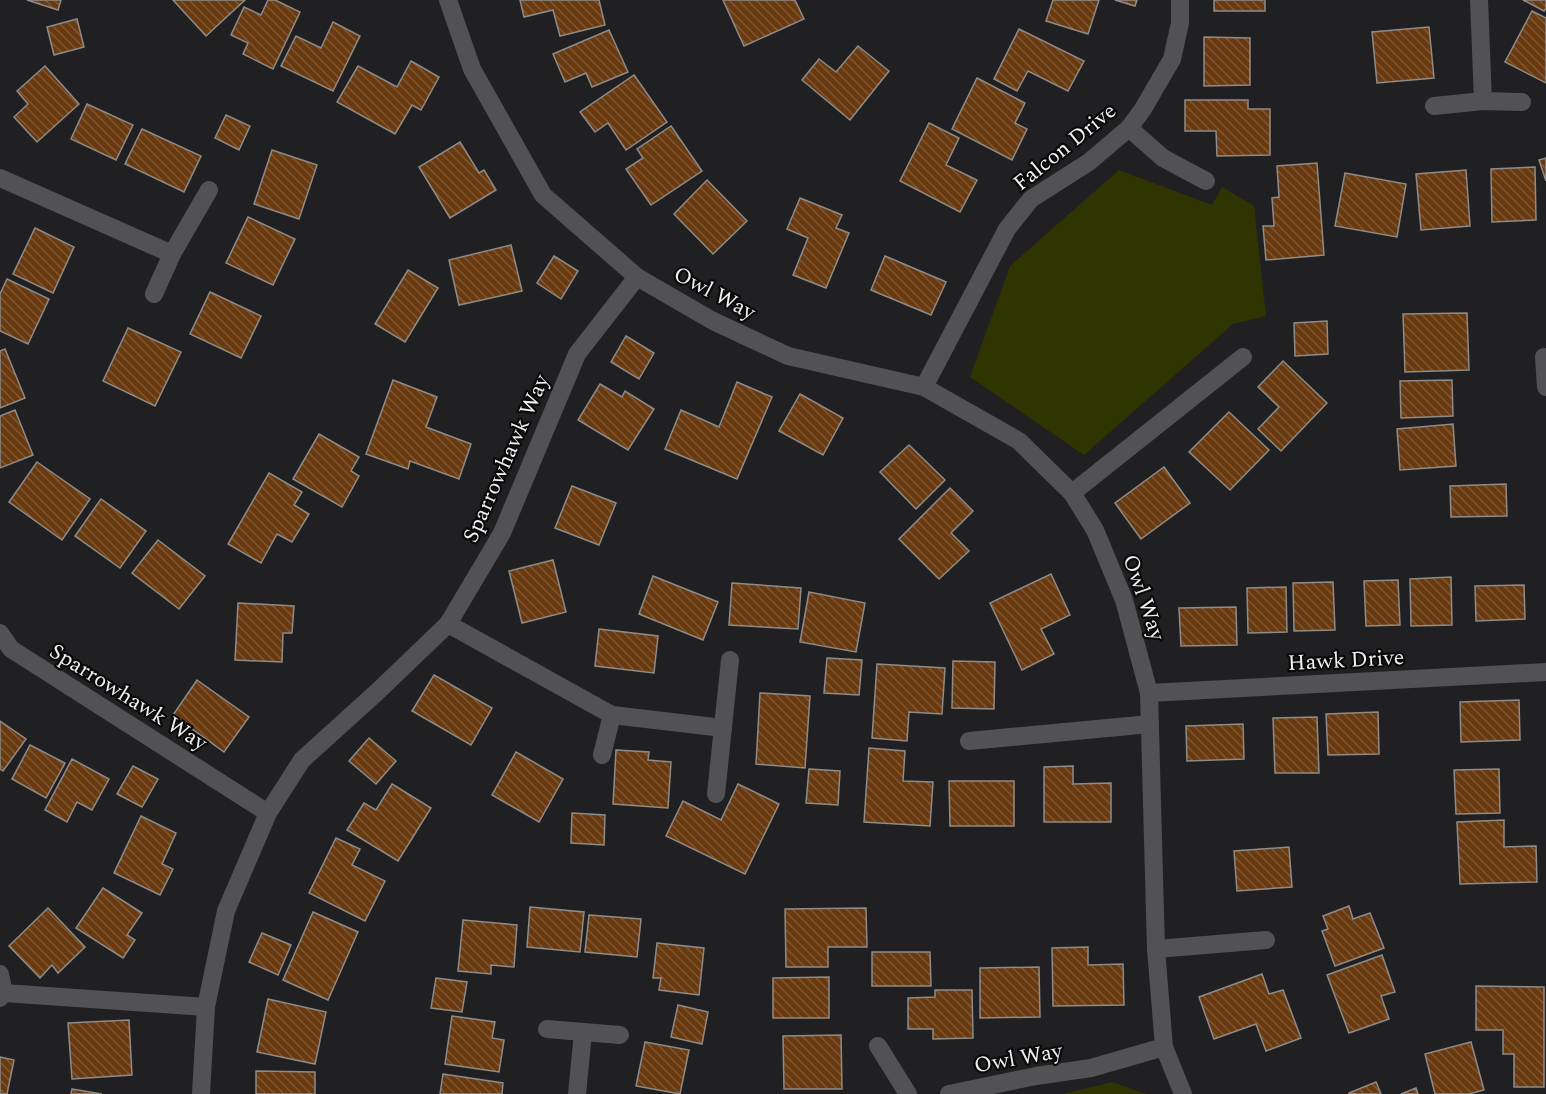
<svg xmlns="http://www.w3.org/2000/svg" width="1546" height="1094" viewBox="0 0 1546 1094" font-family="Spectral,serif">
	<style>
		.grass { fill: #303400 }
		.building { fill: url(#building-back-hatch); stroke: #8e8b89; stroke-width: 1.5 }
		.lines { fill: none; stroke-linecap: round; stroke-linejoin: round }
		.lane { stroke: #525154; stroke-width: 18 }
		.street { stroke: #525154; stroke-width: 18 }
		.labels { text-anchor: middle; stroke-width: 4.5; stroke-linejoin: round; paint-order: stroke }
		.street-label { font-size: 22px; fill: #f0f0f2; stroke: #0a0a0a }
	</style>
	<defs>
		<pattern id="building-back-hatch" width="6" height="6" patternUnits="userSpaceOnUse" patternTransform="scale(1.5)"><rect width="6" height="6" fill="#693a10"/><path d="M-1 5l2 2M0 0l6 6M5-1l2 2" fill="none" stroke="#7f5733"/></pattern>
	</defs>
	<rect width="100%" height="100%" fill="#202022"/>
	<g class="grass">
		<path d="M1119,170L1212,205L1222,187L1254,206L1266,316L1233,324L1084,455L970,377L1010,266Z"/>
		<path d="M1112,1082L1146,1094H1063Z"/>
	</g>
	<g class="building">
		<path d="M27,0H61L58,10Z"/>
		<path d="M173,0H245L206,36Z"/>
		<path d="M268,0H275L300,12L273,69L243,54L248,43L231,35L244,7L261,15Z"/>
		<path d="M520,0H599L605,25L560,36L553,10L524,17Z"/>
		<path d="M723,0H795L804,19L744,46Z"/>
		<path d="M1053,0H1099L1088,34L1046,21Z"/>
		<path d="M1115,0H1137L1135,6Z"/>
		<rect x="1214" y="0" width="51" height="11"/>
		<path d="M1523,0H1546V8L1544,11Z"/>
		<path d="M1532,11L1546,18V83L1505,62Z"/>
		<path d="M77,19L84,47L54,55L47,27Z"/>
		<path d="M333,22L360,36L333,91L281,66L296,36L321,48Z"/>
		<path d="M1429,27L1434,78L1377,83L1372,32Z"/>
		<path d="M1019,29L1084,61L1068,91L1028,71L1017,91L994,79Z"/>
		<path d="M609,30L628,72L592,87L586,73L565,82L553,54Z"/>
		<path d="M1204,37L1250,38V85L1204,86Z"/>
		<path d="M858,46L889,71L850,120L802,80L819,59L836,72Z"/>
		<path d="M411,61L439,77L421,110L412,105L395,134L337,102L358,66L397,87Z"/>
		<path d="M45,66L79,104L37,142L14,117L28,104L17,91Z"/>
		<path d="M634,75L667,122L626,150L608,123L595,132L580,112Z"/>
		<path d="M977,78L1025,103L1015,123L1027,129L1012,160L952,129Z"/>
		<path d="M1185,100H1248V109H1270V155L1217,156L1216,131H1185Z"/>
		<path d="M87,104L133,125L116,160L71,139Z"/>
		<path d="M226,115L250,126L239,150L215,138Z"/>
		<path d="M929,123L959,138L946,165L977,180L960,212L900,181Z"/>
		<path d="M671,126L702,171L651,205L626,169L643,158L637,149Z"/>
		<path d="M142,129L201,156L184,192L125,164Z"/>
		<path d="M460,142L479,173L484,170L496,190L450,218L419,167Z"/>
		<path d="M272,150L317,165L299,219L254,204Z"/>
		<path d="M1546,158V181L1539,160Z"/>
		<path d="M1317,163L1324,255L1266,260L1263,226H1274L1272,198L1279,197L1277,166Z"/>
		<path d="M1535,167L1536,220L1492,222L1491,169Z"/>
		<path d="M1466,170L1470,226L1421,230L1416,174Z"/>
		<path d="M1345,173L1406,184L1397,237L1335,226Z"/>
		<path d="M707,180L747,221L713,254L674,214Z"/>
		<path d="M800,198L842,215L836,228L849,233L826,288L793,275L808,238L787,229Z"/>
		<path d="M248,217L295,239L273,285L226,263Z"/>
		<path d="M35,228L74,247L53,293L13,274Z"/>
		<path d="M511,245L522,291L459,305L449,260Z"/>
		<path d="M554,256L578,271L561,299L537,283Z"/>
		<path d="M885,256L946,282L931,315L871,290Z"/>
		<path d="M408,270L438,288L405,342L375,324Z"/>
		<path d="M7,279L49,299L28,344L0,331V294Z"/>
		<path d="M210,292L261,316L241,358L190,334Z"/>
		<path d="M1467,313L1469,370L1405,372L1403,314Z"/>
		<path d="M1327,321L1328,354L1295,356L1294,323Z"/>
		<path d="M128,328L181,352L155,406L103,381Z"/>
		<path d="M626,336L654,353L639,379L611,362Z"/>
		<path d="M5,349L25,398L0,408V351Z"/>
		<path d="M1283,361L1327,403L1281,451L1258,429L1279,407L1258,387Z"/>
		<path d="M393,380L437,397L426,427L471,444L459,479L410,461L408,469L366,454Z"/>
		<path d="M1452,380L1453,416L1401,418L1400,381Z"/>
		<path d="M737,382L772,397L737,479L665,449L681,410L719,427Z"/>
		<path d="M600,384L622,397L625,391L654,409L628,450L578,420Z"/>
		<path d="M800,394L843,418L823,455L779,431Z"/>
		<path d="M15,410L33,455L0,468V416Z"/>
		<path d="M1229,412L1269,450L1230,490L1189,452Z"/>
		<path d="M1453,424L1456,466L1400,470L1397,429Z"/>
		<path d="M319,434L359,457L351,471L359,476L342,507L293,479Z"/>
		<path d="M909,445L945,480L916,509L880,472Z"/>
		<path d="M37,462L90,499L62,540L9,502Z"/>
		<path d="M1164,467L1190,503L1141,539L1115,503Z"/>
		<path d="M269,473L302,492L294,505L309,514L292,542L277,534L261,563L228,544Z"/>
		<path d="M1506,484L1507,516L1451,517L1450,486Z"/>
		<path d="M572,486L616,503L599,545L555,528Z"/>
		<path d="M950,488L973,511L951,533L969,551L939,579L899,539Z"/>
		<path d="M101,499L146,531L120,568L75,536Z"/>
		<path d="M158,540L205,576L179,609L132,573Z"/>
		<path d="M553,560L566,612L522,623L509,571Z"/>
		<path d="M1051,574L1070,615L1041,629L1054,654L1022,670L990,603Z"/>
		<path d="M653,576L718,602L703,640L639,614Z"/>
		<path d="M1451,577L1452,625L1411,626L1410,579Z"/>
		<path d="M1398,580L1400,625L1366,626L1364,581Z"/>
		<path d="M1333,582L1335,630L1294,631L1293,583Z"/>
		<path d="M732,583L801,588L798,629L729,625Z"/>
		<path d="M1524,585L1525,619L1476,621L1475,586Z"/>
		<path d="M1286,587L1287,632L1248,633L1247,588Z"/>
		<path d="M809,592L865,603L856,652L800,642Z"/>
		<path d="M238,603L294,606L292,633H283L282,662L235,660Z"/>
		<path d="M1236,607L1237,645L1181,646L1179,608Z"/>
		<path d="M599,629L658,636L654,673L595,666Z"/>
		<path d="M827,658L862,660L859,695L824,693Z"/>
		<path d="M953,661L995,662L994,709L952,708Z"/>
		<path d="M877,664L945,668L942,714L909,712L907,741L872,738Z"/>
		<path d="M434,675L492,708L471,745L412,711Z"/>
		<path d="M197,680L249,717L224,752L173,715Z"/>
		<path d="M760,693L810,696L805,768L756,764Z"/>
		<path d="M1519,700L1520,740L1461,742L1460,702Z"/>
		<path d="M1378,712L1379,754L1328,755L1326,714Z"/>
		<path d="M1317,717L1319,773H1275L1273,718Z"/>
		<path d="M0,721L26,739L3,771L0,769Z"/>
		<path d="M1243,724L1244,759L1187,761L1186,726Z"/>
		<path d="M369,738L396,761L376,784L349,761Z"/>
		<path d="M30,745L65,763L46,798L12,779Z"/>
		<path d="M869,748L905,751L903,781L933,782L930,826L864,822Z"/>
		<path d="M616,750L649,752L648,760L671,762L668,808L613,804Z"/>
		<path d="M516,752L563,779L539,822L492,795Z"/>
		<path d="M72,759L109,779L92,810L77,802L67,822L45,810Z"/>
		<path d="M133,766L158,779L142,807L117,794Z"/>
		<path d="M1073,766V784L1111,783V822H1044V767Z"/>
		<path d="M809,769L840,771L838,805L806,803Z"/>
		<path d="M1499,769L1500,813L1456,814L1454,770Z"/>
		<path d="M949,781H1014V826H950Z"/>
		<path d="M392,784L431,808L398,861L347,830L364,803L376,810Z"/>
		<path d="M738,784L779,804L745,874L666,836L683,801L721,820Z"/>
		<path d="M572,813L605,815L604,845L571,843Z"/>
		<path d="M141,816L176,833L162,864L173,869L160,895L114,873Z"/>
		<path d="M1504,820V847L1536,846L1537,882L1460,884L1457,822Z"/>
		<path d="M336,838L360,849L352,865L385,881L365,921L309,893Z"/>
		<path d="M1289,847L1292,887L1237,891L1234,851Z"/>
		<path d="M103,888L142,913L127,935L135,940L123,958L76,928Z"/>
		<path d="M1349,906L1353,919L1370,913L1384,948L1335,966L1322,931L1328,929L1323,916Z"/>
		<path d="M530,907L584,912L580,952L527,947Z"/>
		<path d="M48,908L85,947L58,973L52,965L40,978L9,946Z"/>
		<path d="M866,908L867,947H828V967H786L785,909Z"/>
		<path d="M313,912L358,932L328,1000L283,980Z"/>
		<path d="M589,915L641,919L637,957L585,952Z"/>
		<path d="M463,920L517,925L514,967L491,965V974L458,971Z"/>
		<path d="M262,933L291,945L278,975L249,962Z"/>
		<path d="M657,943L704,948L699,995L659,990L661,978H653Z"/>
		<path d="M1088,947V965L1123,964L1124,1005L1053,1006L1052,948Z"/>
		<path d="M872,952H930L931,986H872Z"/>
		<path d="M1382,955L1395,992L1381,996L1389,1019L1349,1033L1327,975Z"/>
		<path d="M1039,967L1040,1017L980,1018V968Z"/>
		<path d="M1262,974L1269,994L1283,990L1301,1038L1266,1051L1256,1024L1214,1039L1199,997Z"/>
		<path d="M829,977V1018H773V978Z"/>
		<path d="M436,978L467,982L462,1012L431,1008Z"/>
		<path d="M1476,986L1544,987V1087H1514V1054H1503V1030H1476Z"/>
		<path d="M935,990H972L973,1038L933,1039V1029H908V998L935,997Z"/>
		<path d="M268,999L326,1012L315,1064L257,1052Z"/>
		<path d="M678,1005L708,1012L702,1044L671,1037Z"/>
		<path d="M452,1016L495,1022L492,1038L504,1040L499,1072L445,1064Z"/>
		<path d="M129,1020L132,1075L72,1079L68,1023Z"/>
		<path d="M841,1035L842,1089H784L783,1036Z"/>
		<path d="M645,1042L689,1050L680,1094L636,1086Z"/>
		<path d="M1471,1042L1484,1090L1469,1094H1435L1425,1054Z"/>
		<path d="M0,1057L14,1060L7,1094H0Z"/>
		<path d="M256,1071L315,1072V1094H256Z"/>
		<path d="M443,1074L503,1083L502,1094H440Z"/>
		<path d="M1376,1082L1381,1094H1349V1093Z"/>
		<path d="M1416,1088L1418,1094H1401Z"/>
		<path d="M72,1089L102,1094H71Z"/>
	</g>
	<g class="lines">
		<g class="lane">
			<path d="M1129,128L1163,158L1206,181"/>
			<path d="M0,974L4,993L0,998"/>
			<path d="M4,993L206,1007"/>
		</g>
		<g class="street">
			<path d="M448,0L472,69L543,195L637,277L713,321L788,356L924,387L1019,441L1072,493L1095,530L1124,600L1149,693L1156,949L1164,1047L1183,1094"/>
			<path d="M1479,0L1483,101"/>
			<path d="M1434,106L1483,101L1522,102"/>
			<path d="M0,178L172,254"/>
			<path d="M154,294L172,254L209,190"/>
			<path d="M1544,357L1546,387"/>
			<path d="M924,387L1007,229L1031,199L1089,162L1129,128L1143,109L1172,59L1180,23V0"/>
			<path d="M1072,493L1243,357"/>
			<path d="M448,624L612,715L723,728"/>
			<path d="M0,633L11,649L268,813"/>
			<path d="M1149,693L1546,672"/>
			<path d="M969,741L1150,724"/>
			<path d="M602,755L612,715"/>
			<path d="M716,794L730,660"/>
			<path d="M1156,949L1266,940"/>
			<path d="M547,1029L620,1035"/>
			<path d="M878,1046L908,1094"/>
			<path d="M201,1094L206,1007L226,911L268,813L302,760L376,693L448,624L502,533L577,354L637,277"/>
			<path d="M577,1094L583,1033"/>
			<path d="M949,1094L1036,1076L1091,1068L1164,1047"/>
		</g>
	</g>
	<g class="labels">
		<g class="street-label">
			<text transform="translate(1064 146) rotate(-39)" y="8">Falcon Drive</text>
			<text transform="translate(715 292) rotate(28)" y="8">Owl Way</text>
			<text transform="translate(505 458) rotate(-66)" y="8">Sparrowhawk Way</text>
			<text transform="translate(1145 597) rotate(71)" y="8">Owl Way</text>
			<text transform="translate(1346 659) rotate(-3)" y="8">Hawk Drive</text>
			<text transform="translate(129 696) rotate(32)" y="8">Sparrowhawk Way</text>
			<text transform="translate(1018 1057) rotate(-10)" y="8">Owl Way</text>
		</g>
	</g>
</svg>
